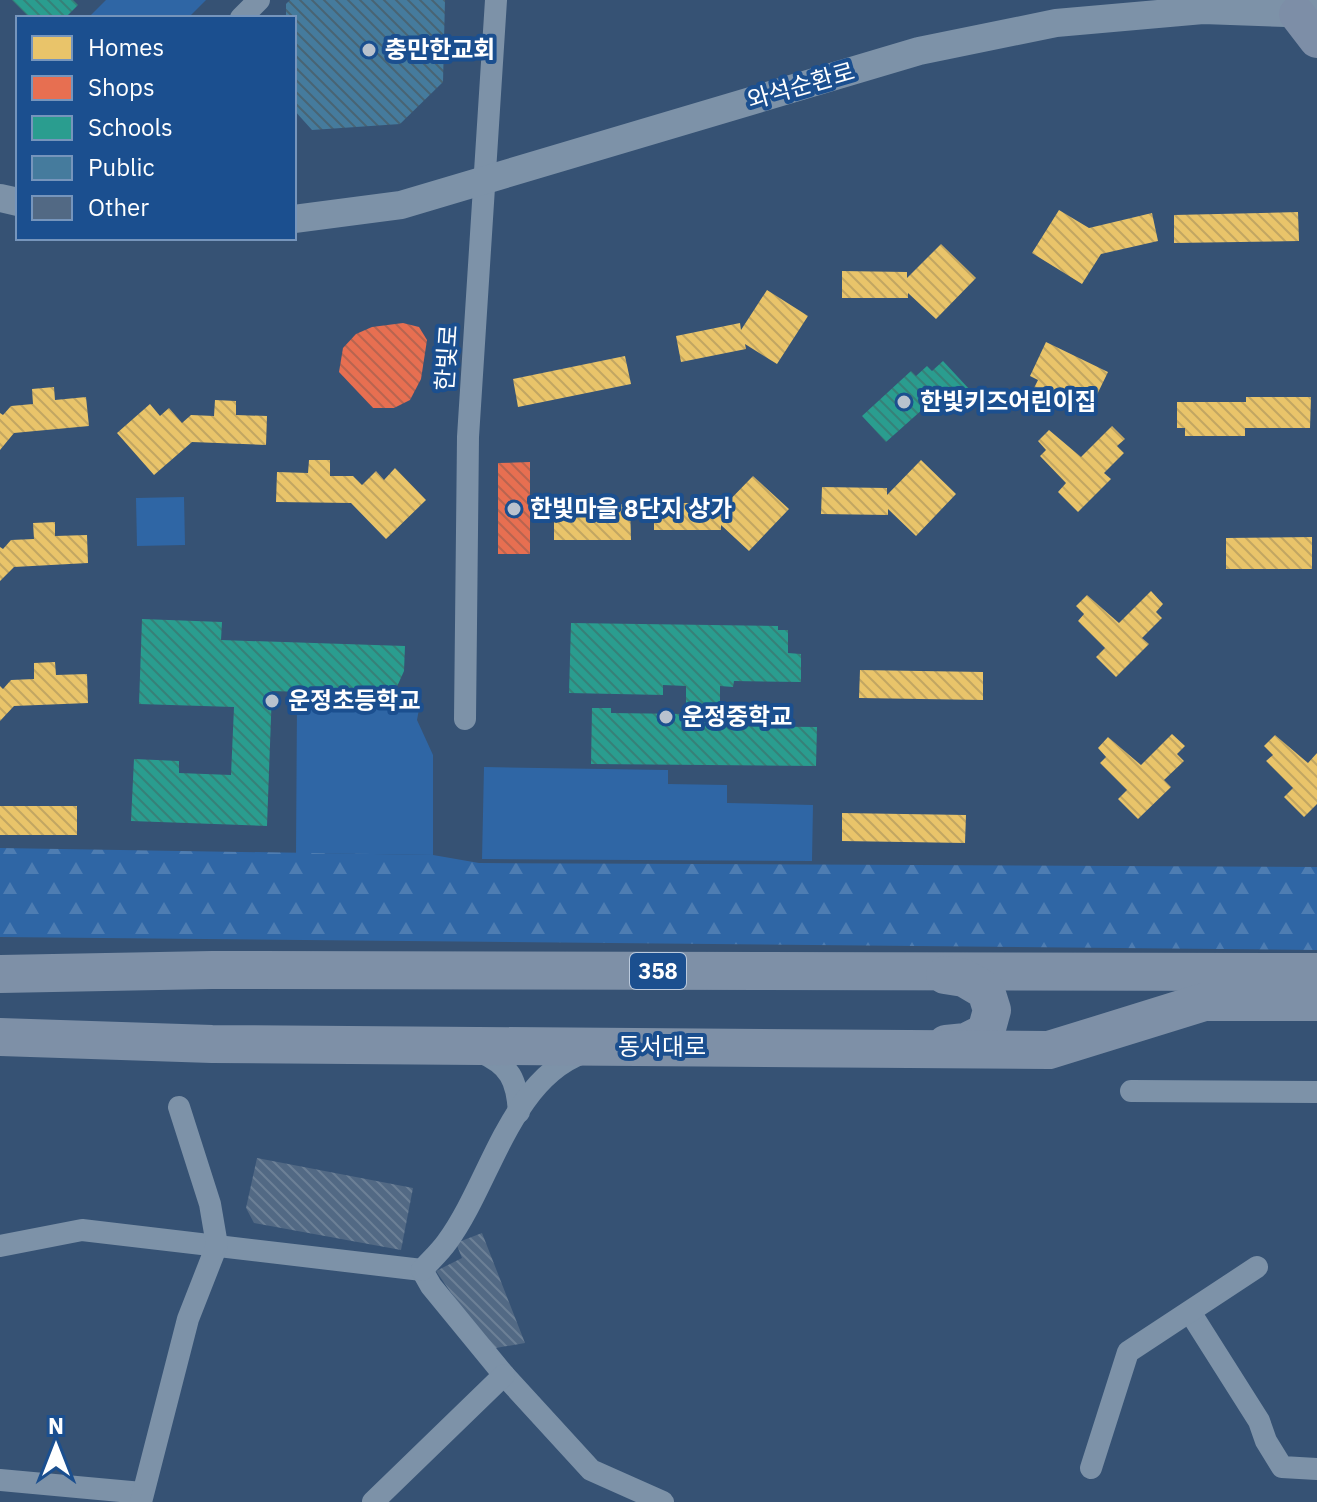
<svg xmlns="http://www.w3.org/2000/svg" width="1317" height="1502" viewBox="0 0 1317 1502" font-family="'IBM Plex Sans','Noto Sans KR',sans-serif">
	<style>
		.green { fill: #2f66a5 }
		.forest { fill: url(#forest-firs) }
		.homes { fill: url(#homes-back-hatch) }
		.shops { fill: url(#shops-back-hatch) }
		.schools { fill: url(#schools-back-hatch) }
		.public { fill: url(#public-back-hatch) }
		.building { fill: url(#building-back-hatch) }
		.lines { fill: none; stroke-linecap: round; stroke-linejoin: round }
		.minor { stroke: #7d92a8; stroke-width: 22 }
		.tertiary { stroke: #7d92a8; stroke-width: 28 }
		.primary { stroke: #7d8ea7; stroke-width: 36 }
		.trunk { stroke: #7e90a7; stroke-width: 38 }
		.poi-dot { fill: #b9c2ce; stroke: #1b4f8f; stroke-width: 3 }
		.labels { text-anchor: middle; stroke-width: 8; stroke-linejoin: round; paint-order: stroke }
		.shield { fill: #1b4f8f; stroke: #bbcadd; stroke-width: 2 }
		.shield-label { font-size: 22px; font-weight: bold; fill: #fff }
		.poi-label { font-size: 24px; font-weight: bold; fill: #fff; stroke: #1b4f8f; text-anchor: start }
		.street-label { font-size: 24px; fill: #fff; stroke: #1b4f8f }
	</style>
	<defs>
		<pattern id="forest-firs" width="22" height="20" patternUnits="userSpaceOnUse" patternTransform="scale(2)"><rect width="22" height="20" fill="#2f66a5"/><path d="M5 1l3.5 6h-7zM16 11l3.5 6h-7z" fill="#4e7db2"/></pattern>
		<pattern id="homes-back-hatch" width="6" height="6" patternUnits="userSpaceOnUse" patternTransform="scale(2)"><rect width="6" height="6" fill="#e9c46a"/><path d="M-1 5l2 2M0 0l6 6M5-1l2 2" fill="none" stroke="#c2a662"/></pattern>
		<pattern id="shops-back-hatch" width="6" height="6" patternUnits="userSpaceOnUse" patternTransform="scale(2)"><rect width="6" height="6" fill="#e76f51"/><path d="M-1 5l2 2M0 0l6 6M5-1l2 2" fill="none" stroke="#b86450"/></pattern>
		<pattern id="schools-back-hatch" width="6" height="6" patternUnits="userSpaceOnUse" patternTransform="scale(2)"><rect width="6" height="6" fill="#2a9d8f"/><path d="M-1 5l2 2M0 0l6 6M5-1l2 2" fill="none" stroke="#368178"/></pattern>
		<pattern id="public-back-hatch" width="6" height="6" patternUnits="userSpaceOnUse" patternTransform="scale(2)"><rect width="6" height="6" fill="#457b9d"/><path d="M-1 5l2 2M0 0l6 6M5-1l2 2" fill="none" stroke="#486474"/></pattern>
		<pattern id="building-back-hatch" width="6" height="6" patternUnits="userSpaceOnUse" patternTransform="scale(2)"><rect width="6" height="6" fill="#526984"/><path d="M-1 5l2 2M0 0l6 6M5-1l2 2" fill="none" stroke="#6c8096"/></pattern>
	</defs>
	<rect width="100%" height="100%" fill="#365274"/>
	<g class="green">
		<path d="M106,0H206L188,18H88Z"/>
		<path d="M184,497L185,545L137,546L136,498Z"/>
		<path d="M297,703L420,704L417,720L433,755V855L296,853Z"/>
		<path d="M484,767L668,770V784L727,785V803L813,805L812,861L482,859Z"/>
	</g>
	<path class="forest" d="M0,848L433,855L479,863L1317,867V950L0,937Z"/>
	<g class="homes">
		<path d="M1059,210L1089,228L1152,213L1158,241L1101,254L1082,284L1032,253Z"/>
		<path d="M1298,212L1299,241L1174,243V215Z"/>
		<path d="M941,244L976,278L936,319L908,293V298H842V271L907,272V278Z"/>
		<path d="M767,290L808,316L777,364L745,344L746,349L681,362L676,336L740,323L741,330Z"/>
		<path d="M1046,342L1108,372L1091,407L1085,405L1080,415L1032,392L1038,380L1030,376Z"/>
		<path d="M625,356L631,384L518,407L513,379Z"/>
		<path d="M54,387L55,400L86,397L89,426L14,433L0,450V413L3,415L11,406L33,404L32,389Z"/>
		<path d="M1246,397H1311L1310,428H1245V436H1185V428H1177V402H1246Z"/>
		<path d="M215,400L236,401V415L267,416L266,445L192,442L154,475L117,433L150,404L160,416L169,408L182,423L191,415L214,416Z"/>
		<path d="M1112,426L1125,439L1117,446L1124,453L1104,473L1111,479L1078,512L1058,492L1066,483L1040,456L1046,450L1038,441L1049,430L1081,457Z"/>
		<path d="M309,460H330V476H353L362,485L376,471L384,480L395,468L426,500L386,539L351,503L276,502L277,472L308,473Z"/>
		<path d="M921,460L956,494L916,536L888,509V515L821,514L822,487L887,488V495Z"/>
		<path d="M753,476L789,509L749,551L721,525V530H654V503H720V510Z"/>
		<path d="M630,504L631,540H554V505Z"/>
		<path d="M55,522V536L87,535L88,563L14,567L0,581V547L3,549L11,540L34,539L33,523Z"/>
		<path d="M1312,537V569H1226V538Z"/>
		<path d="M1151,591L1163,604L1156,612L1162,618L1142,638L1149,644L1116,677L1096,657L1105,648L1078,621L1084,614L1076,606L1087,595L1119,623Z"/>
		<path d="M55,662L56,675L87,674L88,703L14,706L0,721V686L3,689L11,680L34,679V663Z"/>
		<path d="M860,670L983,672V700L859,698Z"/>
		<path d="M1172,734L1185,746L1177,754L1184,761L1164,780L1171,787L1138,819L1118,799L1127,790L1100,763L1106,757L1098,748L1108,737L1141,765Z"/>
		<path d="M1275,735L1308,763L1317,753V804L1304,817L1284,797L1293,788L1266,761L1273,755L1264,746Z"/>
		<rect x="0" y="806" width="77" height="29"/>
		<path d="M842,813L966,815L965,843L842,841Z"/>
	</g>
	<g class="shops">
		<path d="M403,323L419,327L427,340L421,379L410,400L394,408H373L339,372L343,348L356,334L372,327Z"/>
		<path d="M530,462V554H498V463Z"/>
	</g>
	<g class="schools">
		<path d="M12,0H73L78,5L65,18H30Z"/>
		<path d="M943,361L970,390L958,400L950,392L937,404L933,400L886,442L862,416L911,371L916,376L927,366L932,371Z"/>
		<path d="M142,619L222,622L221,640L405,646L404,671L395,691H386V695L272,691L267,826L131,821L134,759L179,761V773L231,775L234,707L139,704Z"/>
		<path d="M571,623L778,626V630H788V653L801,654V682L734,681L733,687L720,686V726L817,727L816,766L591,764L592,708H611V713L686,714V686L663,685V695L569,693Z"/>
	</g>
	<path class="public" d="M290,0H445L443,82L400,124L312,130L294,110V18H286V4Z"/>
	<g class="building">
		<path d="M257,1158L413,1188L401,1250L254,1223L246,1208Z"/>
		<path d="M482,1233L525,1343L490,1349L436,1271L462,1258L456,1243Z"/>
	</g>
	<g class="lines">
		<g class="minor">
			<path d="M241,18L259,0"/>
			<path d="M465,719L468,437L496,0"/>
			<path d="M480,1052C510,1065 517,1080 519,1112"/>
			<path d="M1131,1091L1317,1092"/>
			<path d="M0,1246L82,1230L422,1270"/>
			<path d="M422,1270L431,1286L504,1375L591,1470L663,1502"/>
			<path d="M422,1270C430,1261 440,1252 447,1242C490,1184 510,1080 583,1053"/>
			<path d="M1190,1312L1259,1421L1266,1441L1282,1467L1317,1469"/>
			<path d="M1091,1468L1128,1352L1257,1267"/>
			<path d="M0,1480L142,1493"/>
			<path d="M141,1502L188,1319L217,1245L210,1204L179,1107"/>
			<path d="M373,1502L504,1375"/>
		</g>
		<g class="tertiary">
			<path d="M0,198L18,202"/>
			<path d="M294,219L401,205L919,51L1056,23L1203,10L1316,14"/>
		</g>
		<path class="primary" d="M1297,14L1317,40"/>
		<g class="trunk">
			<path d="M0,974L212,970L1317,972"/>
			<path d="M945,975L964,978L986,991L992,1010L986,1032L966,1042L946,1044"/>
			<path d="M0,1037L212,1044L1049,1050L1204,1002H1317"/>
		</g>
	</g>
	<g class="poi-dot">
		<circle cx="369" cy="50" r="8"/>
		<circle cx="904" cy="402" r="8"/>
		<circle cx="514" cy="509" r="8"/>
		<circle cx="272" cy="701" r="8"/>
		<circle cx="666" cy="717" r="8"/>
	</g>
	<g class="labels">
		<rect class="shield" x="630" y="953" width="56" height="36" rx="6"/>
		<g class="shield-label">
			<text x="658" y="979">358</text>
		</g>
		<g class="poi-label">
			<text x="385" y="58">충만한교회</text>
			<text x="920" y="410">한빛키즈어린이집</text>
			<text x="530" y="517">한빛마을 8단지 상가</text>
			<text x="288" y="709">운정초등학교</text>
			<text x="682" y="725">운정중학교</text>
		</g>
		<g class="street-label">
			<text transform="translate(801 86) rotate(-16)" y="8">와석순환로</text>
			<text transform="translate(447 358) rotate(-86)" y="8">한빛로</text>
			<text x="662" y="1055">동서대로</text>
		</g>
	</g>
	<rect x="16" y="16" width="280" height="224" fill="#1b4f8f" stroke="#7695bc" stroke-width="2"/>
	<rect x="32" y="36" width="40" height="24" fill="#e9c46a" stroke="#7695bc" stroke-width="2"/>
	<text x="88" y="56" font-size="24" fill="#ffffff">Homes</text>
	<rect x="32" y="76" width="40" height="24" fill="#e76f51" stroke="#7695bc" stroke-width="2"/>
	<text x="88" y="96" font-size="24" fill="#ffffff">Shops</text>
	<rect x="32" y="116" width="40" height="24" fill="#2a9d8f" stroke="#7695bc" stroke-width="2"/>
	<text x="88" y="136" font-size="24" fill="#ffffff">Schools</text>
	<rect x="32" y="156" width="40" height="24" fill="#457b9d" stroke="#7695bc" stroke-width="2"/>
	<text x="88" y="176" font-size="24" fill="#ffffff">Public</text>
	<rect x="32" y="196" width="40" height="24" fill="#526984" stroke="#7695bc" stroke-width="2"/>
	<text x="88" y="216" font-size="24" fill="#ffffff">Other</text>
	<g transform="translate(56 1446)" stroke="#1b4f8f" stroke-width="6" paint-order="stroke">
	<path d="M0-6L14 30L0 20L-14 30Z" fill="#ffffff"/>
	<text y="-12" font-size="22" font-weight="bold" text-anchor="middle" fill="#ffffff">N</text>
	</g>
</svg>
